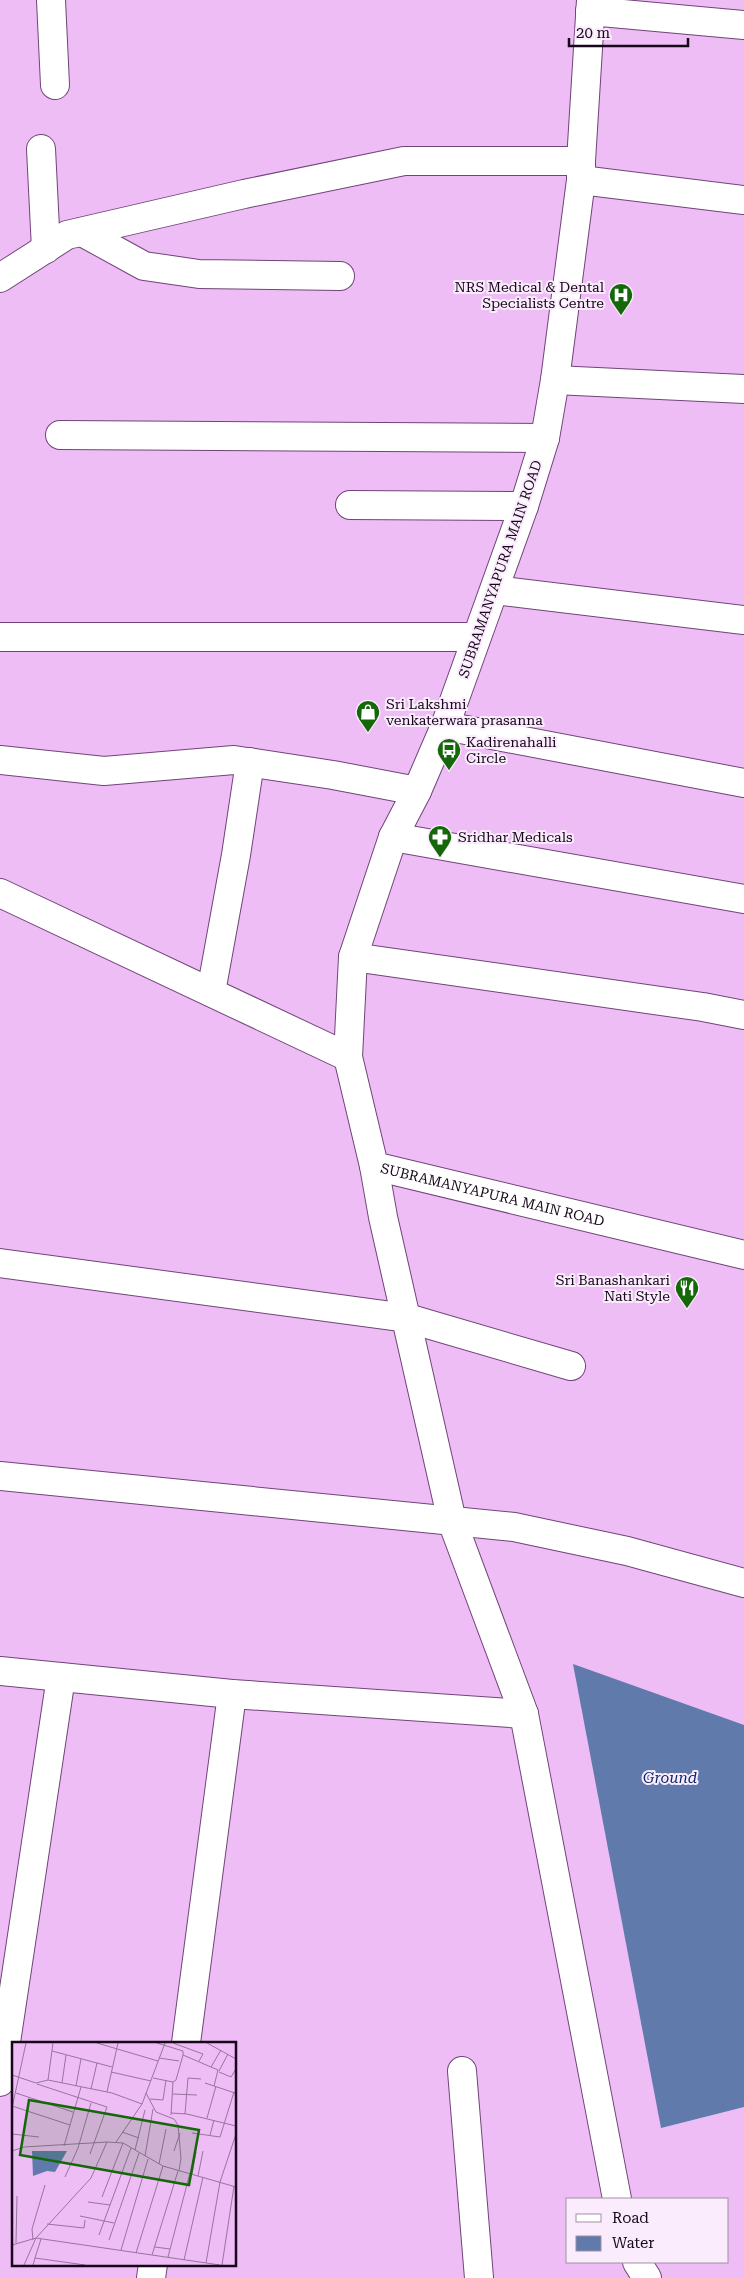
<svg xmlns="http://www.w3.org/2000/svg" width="744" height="2278" viewBox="0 0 744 2278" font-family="'Roboto Serif',serif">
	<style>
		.water { fill: #5f7aab }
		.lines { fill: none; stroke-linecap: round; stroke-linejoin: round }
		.street-casing { stroke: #704577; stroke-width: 30 }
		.secondary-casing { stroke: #704577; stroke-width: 30 }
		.street { stroke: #fff; stroke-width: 28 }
		.secondary { stroke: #fff; stroke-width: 28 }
		.labels { text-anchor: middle; stroke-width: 4; stroke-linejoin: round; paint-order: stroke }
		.poi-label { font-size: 14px; fill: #18071b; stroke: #fbecfd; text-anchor: start }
		.street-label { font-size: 14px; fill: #18071b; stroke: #fbecfd }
		.water-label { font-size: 15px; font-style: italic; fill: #092964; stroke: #fbecfd }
		.inset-road { fill: none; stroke: #98749e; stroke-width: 1 }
		.view { fill: #15680a; fill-opacity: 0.15; stroke: #15680a; stroke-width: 2.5 }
		.inset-edge { fill: none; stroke: #18071b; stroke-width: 2.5 }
	</style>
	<rect width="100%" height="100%" fill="#eebdf6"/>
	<path class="water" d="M573,1664L744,1725V2107L661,2128Z"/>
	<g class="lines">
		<g class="street-casing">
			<g id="street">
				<path d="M51,0L55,85"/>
				<path d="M590,11L744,25"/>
				<path d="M41,149L46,249"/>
				<path d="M581,180L744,200"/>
				<path d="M82,232L144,266L199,274L340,276"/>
				<path d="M0,278L67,235L244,194L404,161H581"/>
				<path d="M555,380L744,389"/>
				<path d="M60,435L545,438"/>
				<path d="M350,505L524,506"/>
				<path d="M495,590L744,620"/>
				<path d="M0,637H476"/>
				<path d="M445,726L744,783"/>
				<path d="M0,760L104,771L234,760L333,775L417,791"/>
				<path d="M393,837L744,899"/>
				<path d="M353,957L703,1007L744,1015"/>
				<path d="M211,992L236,855L250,762"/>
				<path d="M374,1166L383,1217L452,1521L524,1714L617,2199"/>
				<path d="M0,1263L407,1318L571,1366"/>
				<path d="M0,1476L514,1527L627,1551L744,1583"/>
				<path d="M0,1671L232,1694L524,1714"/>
				<path d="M186,2043L232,1694"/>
				<path d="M462,2071L479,2278"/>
				<path d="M0,2082L61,1677"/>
				<path d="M637,2262L647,2278"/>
				<path d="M151,2278L153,2264"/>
			</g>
		</g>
		<g class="secondary-casing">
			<g id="secondary">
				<path id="s1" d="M591,0L581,161V180L555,380L545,438L524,506L445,726L417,791L393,837L353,957L348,1057L374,1166L744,1255"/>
				<path d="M0,893L348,1057"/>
			</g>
		</g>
		<use href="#street" class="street"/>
		<use href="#secondary" class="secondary"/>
	</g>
	<defs>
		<g id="hospital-pin" transform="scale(1.25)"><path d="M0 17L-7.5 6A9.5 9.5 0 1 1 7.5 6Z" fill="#15680a" stroke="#fbecfd"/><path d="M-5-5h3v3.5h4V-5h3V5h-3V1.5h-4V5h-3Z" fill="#fff"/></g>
		<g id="shop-pin" transform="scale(1.25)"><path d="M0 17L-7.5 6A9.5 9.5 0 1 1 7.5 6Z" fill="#15680a" stroke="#fbecfd"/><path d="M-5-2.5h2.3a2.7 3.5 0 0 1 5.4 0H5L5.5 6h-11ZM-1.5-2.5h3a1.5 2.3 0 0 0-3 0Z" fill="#fff"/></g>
		<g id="bus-pin" transform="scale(1.25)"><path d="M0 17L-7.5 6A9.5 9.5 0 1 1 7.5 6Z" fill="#15680a" stroke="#fbecfd"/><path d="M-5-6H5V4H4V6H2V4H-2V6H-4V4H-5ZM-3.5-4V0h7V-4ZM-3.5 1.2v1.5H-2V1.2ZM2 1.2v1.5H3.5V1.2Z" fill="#fff"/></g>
		<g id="pharmacy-pin" transform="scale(1.25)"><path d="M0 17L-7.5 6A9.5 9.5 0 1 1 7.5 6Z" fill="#15680a" stroke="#fbecfd"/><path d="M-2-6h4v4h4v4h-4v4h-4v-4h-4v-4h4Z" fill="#fff"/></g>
		<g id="restaurant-pin" transform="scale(1.25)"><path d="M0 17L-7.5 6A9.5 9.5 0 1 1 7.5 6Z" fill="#15680a" stroke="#fbecfd"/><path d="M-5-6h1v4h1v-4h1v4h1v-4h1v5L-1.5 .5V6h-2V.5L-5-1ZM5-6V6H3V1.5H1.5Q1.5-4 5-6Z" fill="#fff"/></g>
	</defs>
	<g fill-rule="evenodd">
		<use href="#hospital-pin" x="621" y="295"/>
		<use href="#shop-pin" x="368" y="712"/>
		<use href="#bus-pin" x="449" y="750"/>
		<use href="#pharmacy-pin" x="440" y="837"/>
		<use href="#restaurant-pin" x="687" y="1288"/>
	</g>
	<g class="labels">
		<g class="poi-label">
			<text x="604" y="292" text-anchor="end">NRS Medical &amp; Dental<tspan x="604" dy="16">Specialists Centre</tspan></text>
			<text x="386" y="709">Sri Lakshmi<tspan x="386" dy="16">venkaterwara prasanna</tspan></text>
			<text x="466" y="747">Kadirenahalli<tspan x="466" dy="16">Circle</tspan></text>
			<text x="458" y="842">Sridhar Medicals</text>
			<text x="670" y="1285" text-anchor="end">Sri Banashankari<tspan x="670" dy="16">Nati Style</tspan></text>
		</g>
		<g class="street-label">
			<text transform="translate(500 569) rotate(-71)" y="5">SUBRAMANYAPURA MAIN ROAD</text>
			<text dy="5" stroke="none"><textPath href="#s1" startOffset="1329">SUBRAMANYAPURA MAIN ROAD</textPath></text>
		</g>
		<g class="water-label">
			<text x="670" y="1783">Ground</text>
		</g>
	</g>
	<g transform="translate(12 2042)">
		<rect width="224" height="224" fill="#eebdf6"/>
		<path d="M20,109H55L43,130L35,129L21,134Z" fill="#5f7aab"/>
		<path class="inset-road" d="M85,1L146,19M145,1L171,9V13L206,28L202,44M161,1L191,12L187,19M195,1L224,17M40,9L100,25M147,16L167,19M199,25L209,8M207,29L216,12M99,30L139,39M207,30L219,35L224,27M0,33L24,41L36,38L100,51L130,62M141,36L161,40M36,38L41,1M50,41L54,13M193,41L223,51M25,42L95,65L78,112M64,44L69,17M79,47L85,21M95,50L106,1M4,51L61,70M134,51L144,70L162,77L166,83L169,116L167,129M161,52L185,53M138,57L151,58L154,38M0,64L58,83M0,66L14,1M159,71L175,72L224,84M173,72L176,36L189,37M159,73L161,40L164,38L171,13M195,76L204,44M110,90L127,96M180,91L208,95L222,50M0,92L27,95M198,93L202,78M104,100L130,62L153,1M52,104L69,45M123,108L133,68M0,109L12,105L95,100M162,109L168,91M133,114L141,67M147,122L154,87M180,132L184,110M186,134L191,109M53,135L66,106L79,61M90,155L111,101M76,160L98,163L119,106M68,174L102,181M35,182L72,186L73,178M87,193L98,163M21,198L20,187L33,143M97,198L127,111M4,201L5,154M0,203L24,196L79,136L95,100L111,101L151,124L224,145M143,205L158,207M109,208L136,117M124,211L151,124M140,213L166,129M156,215L178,131M23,216L29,197M172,218L191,135M194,221L208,140L224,92M12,223L24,196L208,223M21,223L23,216L73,223M210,223L222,144"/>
		<path class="view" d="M17,58L187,88L177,143L8,113Z"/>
		<rect width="224" height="224" class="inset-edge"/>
	</g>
	<rect x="566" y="2198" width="162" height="65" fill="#fbecfd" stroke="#a090a3"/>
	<rect x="576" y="2214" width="25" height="8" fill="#ffffff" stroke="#a090a3"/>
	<text x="612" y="2223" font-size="15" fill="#18071b">Road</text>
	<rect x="576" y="2236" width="25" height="15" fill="#5f7aab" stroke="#a090a3"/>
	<text x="612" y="2248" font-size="15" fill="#18071b">Water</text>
	<path d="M569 38v8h119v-8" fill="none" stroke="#18071b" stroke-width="2.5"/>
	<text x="576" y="38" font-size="15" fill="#18071b" stroke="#fbecfd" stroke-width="4" paint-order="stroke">20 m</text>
</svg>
